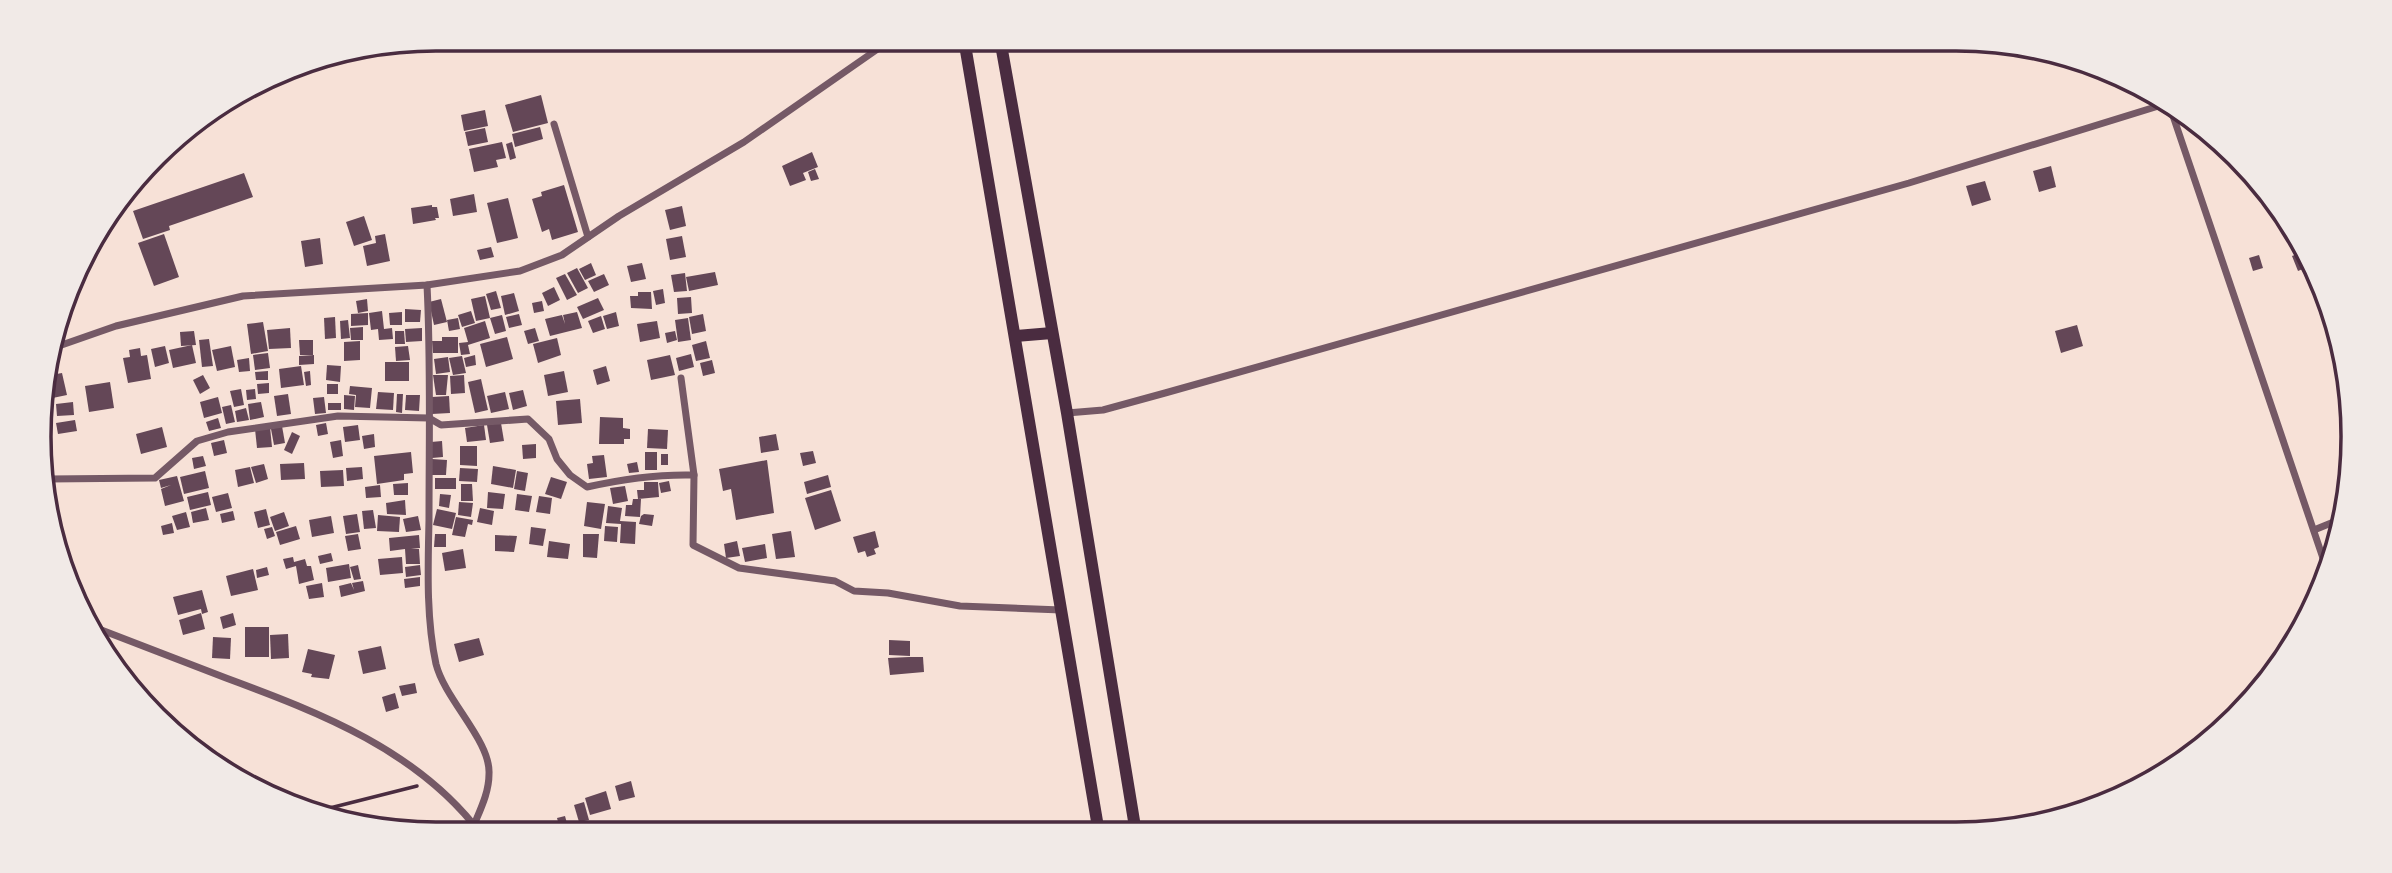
<svg xmlns="http://www.w3.org/2000/svg" width="2392" height="873" viewBox="0 0 2392 873" font-family="'IBM Plex Serif',serif">
	<style>
		.building { fill: #644757 }
		.lines { fill: none; stroke-linecap: round; stroke-linejoin: round }
		.path { stroke: #4a2c40; stroke-width: 3.5 }
		.minor { stroke: #755966; stroke-width: 7 }
		.secondary { stroke: #4a2c40; stroke-width: 12 }
		.rim { fill: none; stroke: #4a2c40; stroke-width: 3.5 }
	</style>
	<rect width="100%" height="100%" fill="#f7e1d7"/>
	<g class="building">
		<path d="M710,39H727L729,42L715,49Z"/>
		<path d="M541,95L548,123L513,132L505,105Z"/>
		<path d="M485,110L488,126L464,131L461,115Z"/>
		<path d="M540,127L543,139L515,147L512,134Z"/>
		<path d="M485,128L488,142L468,146L465,132Z"/>
		<path d="M502,142L506,158L496,160L498,167L474,172L469,149Z"/>
		<path d="M512,142L516,158L510,160L506,144Z"/>
		<path d="M812,152L818,167L803,173L806,180L790,186L782,166Z"/>
		<path d="M2051,166L2056,187L2039,192L2033,171Z"/>
		<path d="M815,169L819,179L811,181L808,172Z"/>
		<path d="M244,173L253,197L169,226L170,230L143,239L133,211Z"/>
		<path d="M1985,181L1991,200L1972,206L1966,186Z"/>
		<path d="M564,185L578,232L552,240L549,229L542,232L532,199L542,196L541,192Z"/>
		<path d="M474,194L477,212L453,216L450,199Z"/>
		<path d="M508,198L518,238L497,243L487,203Z"/>
		<path d="M432,205V207H437L439,218H435L436,220L413,224L411,208Z"/>
		<path d="M682,206L686,226L670,230L665,210Z"/>
		<path d="M364,216L372,240L354,246L346,222Z"/>
		<path d="M164,234L179,277L154,286L138,243Z"/>
		<path d="M385,234L390,261L367,266L363,246L376,243L375,236Z"/>
		<path d="M682,236L686,257L670,260L666,239Z"/>
		<path d="M320,238L323,264L305,267L301,241Z"/>
		<path d="M491,247L494,257L480,260L477,250Z"/>
		<path d="M2305,251L2310,266L2298,271L2292,256Z"/>
		<path d="M2259,255L2263,268L2253,271L2249,258Z"/>
		<path d="M591,263L596,275L585,280L579,269Z"/>
		<path d="M642,263L646,279L631,282L627,266Z"/>
		<path d="M577,268L588,288L578,293L567,273Z"/>
		<path d="M715,272L718,285L689,291L686,277Z"/>
		<path d="M685,273L687,291L674,292L671,275Z"/>
		<path d="M565,274L577,295L567,300L556,278Z"/>
		<path d="M604,274L609,285L594,292L588,281Z"/>
		<path d="M554,287L560,300L548,306L542,293Z"/>
		<path d="M663,289L665,303L656,305L653,291Z"/>
		<path d="M496,291L501,308L491,310L486,294Z"/>
		<path d="M638,292H651L652,309L631,308L630,296H638Z"/>
		<path d="M514,293L519,311L505,315L501,296Z"/>
		<path d="M485,296L490,318L476,321L471,299Z"/>
		<path d="M691,297L692,313L678,314L677,298Z"/>
		<path d="M598,298L604,310L583,319L577,307Z"/>
		<path d="M367,299L368,311L358,313L356,301Z"/>
		<path d="M441,299L447,322L434,325L429,302Z"/>
		<path d="M542,301L544,311L534,313L532,303Z"/>
		<path d="M405,309L421,310L420,322H405Z"/>
		<path d="M382,311L384,329L392,328L393,339L379,340L378,329L371,330L369,313Z"/>
		<path d="M471,311L475,323L462,327L458,315Z"/>
		<path d="M402,312V325H390L389,313Z"/>
		<path d="M577,312L582,328L550,336L545,319L562,315L565,324L563,315Z"/>
		<path d="M616,312L619,326L607,329L603,316Z"/>
		<path d="M368,313V325L351,326V314Z"/>
		<path d="M519,314L522,325L509,328L506,317Z"/>
		<path d="M703,314L706,331L692,334L689,317Z"/>
		<path d="M502,315L506,331L495,334L490,318Z"/>
		<path d="M601,316L605,329L593,333L588,321Z"/>
		<path d="M335,317L336,338L325,339L324,318Z"/>
		<path d="M458,318L460,329L449,331L447,320Z"/>
		<path d="M688,318L691,340L678,342L675,320Z"/>
		<path d="M348,320L350,338L341,339L340,321Z"/>
		<path d="M485,321L490,338L468,345L470,354L461,355L459,343L468,342L464,328Z"/>
		<path d="M657,321L660,338L640,342L637,324Z"/>
		<path d="M263,322L268,351L251,354L247,324Z"/>
		<path d="M2077,325L2083,346L2061,353L2055,331Z"/>
		<path d="M363,327V340H351L350,328Z"/>
		<path d="M290,328L291,348L269,349L267,330Z"/>
		<path d="M422,328V341L406,342L405,329Z"/>
		<path d="M535,328L539,341L528,344L524,331Z"/>
		<path d="M194,331L196,345L181,346L180,332Z"/>
		<path d="M395,331H404L405,344H395Z"/>
		<path d="M675,331L677,340L667,343L665,333Z"/>
		<path d="M442,337H458V353H433L432,341H442Z"/>
		<path d="M507,337L513,359L486,367L480,344Z"/>
		<path d="M557,338L561,355L538,363L533,344Z"/>
		<path d="M209,339L213,366L202,367L199,340Z"/>
		<path d="M299,340H313V355H300Z"/>
		<path d="M360,341V360L344,361V342Z"/>
		<path d="M706,341L710,358L696,361L692,345Z"/>
		<path d="M192,345L196,363L173,368L169,350Z"/>
		<path d="M165,346L169,363L155,367L151,349Z"/>
		<path d="M231,346L235,367L217,371L212,350Z"/>
		<path d="M408,346L410,360L396,361L395,347Z"/>
		<path d="M140,348L141,356L147,355L151,379L128,383L123,358L130,357L129,350Z"/>
		<path d="M268,353L270,368L255,370L253,355Z"/>
		<path d="M691,354L694,367L679,371L676,358Z"/>
		<path d="M314,355V364L299,365V356Z"/>
		<path d="M475,355L476,365L466,367L464,358Z"/>
		<path d="M670,355L675,375L651,380L647,360Z"/>
		<path d="M462,356L466,373L453,375L449,358Z"/>
		<path d="M448,357L450,372L436,374L434,359Z"/>
		<path d="M249,358L250,371L239,372L237,360Z"/>
		<path d="M712,360L715,373L703,376L700,363Z"/>
		<rect x="385" y="362" width="24" height="19"/>
		<path d="M327,365L341,366L340,382L326,380Z"/>
		<path d="M301,366L304,385L281,388L279,369Z"/>
		<path d="M606,366L610,381L597,385L593,370Z"/>
		<path d="M268,371V380H256L255,372Z"/>
		<path d="M310,371L311,385L306,386L304,372Z"/>
		<path d="M564,371L568,392L548,396L544,375Z"/>
		<path d="M62,373L67,395L43,400L42,385L45,376Z"/>
		<path d="M203,375L210,388L200,394L193,380Z"/>
		<path d="M433,375H448L446,395H436Z"/>
		<path d="M464,375L465,393L451,394L450,376Z"/>
		<path d="M481,379L488,410L475,413L468,382Z"/>
		<path d="M110,382L114,408L89,412L85,386Z"/>
		<path d="M269,383V393L258,394L257,384Z"/>
		<rect x="327" y="384" width="11" height="10"/>
		<path d="M350,386L372,388L370,408L355,407L356,395L349,394Z"/>
		<path d="M241,389L244,405L234,407L230,391Z"/>
		<path d="M255,389L256,399L247,400L246,390Z"/>
		<path d="M523,390L527,406L513,410L509,393Z"/>
		<path d="M378,392L394,393L393,410L376,409Z"/>
		<path d="M505,392L509,409L491,413L487,396Z"/>
		<path d="M288,394L291,414L277,416L274,396Z"/>
		<path d="M397,394H403L402,413L396,412Z"/>
		<path d="M344,395L355,396L354,410L344,409Z"/>
		<path d="M406,395H420L419,411L405,410Z"/>
		<path d="M449,396L450,413L432,414V397Z"/>
		<path d="M218,397L222,413L204,418L200,402Z"/>
		<path d="M324,397L326,413L315,414L313,398Z"/>
		<path d="M580,399L582,423L558,425L556,401Z"/>
		<path d="M73,402L74,415L57,416L56,404Z"/>
		<path d="M261,402L264,417L250,420L248,404Z"/>
		<rect x="328" y="403" width="13" height="7"/>
		<path d="M231,405L235,422L226,424L222,407Z"/>
		<path d="M246,408L249,420L237,422L235,411Z"/>
		<path d="M600,417L623,418V428L630,429V439H624V444H599Z"/>
		<path d="M218,418L221,428L209,431L206,422Z"/>
		<path d="M75,420L77,431L58,434L56,423Z"/>
		<path d="M326,423L328,434L318,436L316,425Z"/>
		<path d="M501,423L504,441L490,443L487,425Z"/>
		<path d="M358,425L360,440L345,442L343,427Z"/>
		<path d="M484,425L486,440L467,442L465,428Z"/>
		<path d="M282,426L285,443L274,445L271,429Z"/>
		<path d="M162,427L167,447L141,454L136,434Z"/>
		<path d="M270,427L272,447L257,448L255,429Z"/>
		<path d="M648,429L668,430L667,449L647,448Z"/>
		<path d="M292,432L300,436L292,454L284,450Z"/>
		<path d="M374,434L375,447L364,449L362,436Z"/>
		<path d="M776,434L779,450L761,453L759,437Z"/>
		<path d="M224,440L227,453L214,456L211,443Z"/>
		<path d="M341,440L343,456L333,458L330,442Z"/>
		<path d="M442,441L443,457L432,458L431,442Z"/>
		<path d="M536,444V458L523,459L522,445Z"/>
		<path d="M460,446H477V466L460,465Z"/>
		<path d="M813,451L816,463L803,466L800,453Z"/>
		<path d="M411,452L413,473L404,474V480L377,484L374,456Z"/>
		<rect x="645" y="452" width="12" height="18"/>
		<rect x="661" y="454" width="7" height="11"/>
		<path d="M604,455L607,477L589,479L587,464L593,463L592,456Z"/>
		<path d="M203,456L206,466L194,469L192,458Z"/>
		<path d="M432,459L447,460L446,475H432Z"/>
		<path d="M767,460L774,513L736,520L731,489L723,491L719,469Z"/>
		<path d="M637,462L639,472L629,473L627,464Z"/>
		<path d="M304,463L305,479L281,480L280,464Z"/>
		<path d="M264,464L268,479L256,483L251,467Z"/>
		<path d="M493,466L516,470L513,488L491,484Z"/>
		<path d="M250,467L254,483L238,487L235,470Z"/>
		<path d="M362,467L363,479L347,481L346,468Z"/>
		<path d="M460,468L478,469L477,482L459,481Z"/>
		<path d="M343,470L344,486L321,487L320,471Z"/>
		<path d="M205,471L209,488L184,494L180,477Z"/>
		<path d="M517,471L528,473L525,491L514,489Z"/>
		<path d="M828,475L831,487L807,494L804,482Z"/>
		<path d="M177,476L184,501L165,506L161,489L171,485L161,488L159,480Z"/>
		<path d="M551,477L567,482L561,499L545,494Z"/>
		<rect x="435" y="478" width="21" height="11"/>
		<path d="M669,481L671,491L661,493L659,483Z"/>
		<path d="M644,482H658L659,497L638,499L637,490H644Z"/>
		<path d="M408,483V495H394L393,484Z"/>
		<path d="M461,484H472L473,501H461Z"/>
		<path d="M380,485L381,497L366,498L365,487Z"/>
		<path d="M625,486L628,501L613,504L610,488Z"/>
		<path d="M831,490L841,521L815,530L805,498Z"/>
		<path d="M208,492L211,505L190,510L187,497Z"/>
		<path d="M488,492L505,494L503,509L487,508Z"/>
		<path d="M228,493L232,508L216,512L212,497Z"/>
		<path d="M440,494L451,495L449,508L439,506Z"/>
		<path d="M517,494L532,496L529,512L515,510Z"/>
		<path d="M539,496L552,498L550,514L536,512Z"/>
		<path d="M633,499H641L640,517L625,516L626,505H632Z"/>
		<path d="M405,500L406,515L387,514L386,503Z"/>
		<path d="M459,502L473,503L471,517L458,515Z"/>
		<path d="M587,502L605,504L601,529L584,526Z"/>
		<path d="M608,506L622,508L620,521L636,522L635,544L620,543L621,524L606,523Z"/>
		<path d="M206,508L209,520L193,523L191,512Z"/>
		<path d="M480,508L494,511L492,525L477,522Z"/>
		<path d="M266,509L270,525L258,528L254,512Z"/>
		<path d="M437,509L456,513L452,529L433,525Z"/>
		<path d="M373,510L376,528L364,529L362,511Z"/>
		<path d="M233,511L235,520L222,523L220,514Z"/>
		<path d="M186,512L190,527L177,530L172,516Z"/>
		<path d="M284,512L289,526L275,531L270,517Z"/>
		<path d="M357,514L360,532L346,534L343,516Z"/>
		<path d="M644,514L654,515L652,526L639,524L641,516Z"/>
		<path d="M378,515L400,517L399,532L377,531Z"/>
		<path d="M331,516L334,533L312,537L309,520Z"/>
		<path d="M418,516L421,530L406,532L403,519Z"/>
		<path d="M456,517L473,520L472,525L468,524L465,537L452,535Z"/>
		<path d="M172,523L174,533L163,535L161,526Z"/>
		<path d="M296,526L300,539L280,545L276,532Z"/>
		<path d="M605,526L618,527L617,542L604,541Z"/>
		<path d="M272,527L275,536L267,539L264,529Z"/>
		<path d="M531,527L546,529L543,546L529,544Z"/>
		<path d="M791,531L795,557L776,559L772,534Z"/>
		<path d="M875,531L879,547L874,549L876,554L867,557L865,551L858,553L853,537Z"/>
		<path d="M358,534L361,549L348,551L345,536Z"/>
		<path d="M435,534H446V547H434Z"/>
		<path d="M583,534H599L597,558L583,557Z"/>
		<path d="M419,535L420,548L411,549H419L420,564H406L405,549L390,551L389,538Z"/>
		<path d="M495,535L517,536L514,552L495,551Z"/>
		<path d="M549,541L570,544L568,559L547,557Z"/>
		<path d="M737,541L740,556L726,558L724,544Z"/>
		<path d="M765,544L767,558L745,562L742,548Z"/>
		<path d="M463,549L466,568L445,571L442,553Z"/>
		<path d="M331,553L333,561L320,564L318,556Z"/>
		<path d="M293,557L294,562L305,559L307,566H311L314,580L299,584L296,566L286,569L283,559Z"/>
		<path d="M402,557L403,573L380,575L378,559Z"/>
		<path d="M349,564L351,578L328,582L326,568Z"/>
		<path d="M358,565L361,579L354,580L350,567Z"/>
		<path d="M420,565L421,575L406,577L405,567Z"/>
		<path d="M267,567L269,575L257,578L256,570Z"/>
		<path d="M253,569L258,590L231,596L226,576Z"/>
		<path d="M420,577V586L405,588L404,579Z"/>
		<path d="M363,581L365,591L341,597L339,586L351,583L354,590L352,583Z"/>
		<path d="M322,583L324,597L309,599L306,586Z"/>
		<path d="M202,590L208,612L202,614L201,609L178,615L173,597Z"/>
		<path d="M201,613L205,629L183,635L179,620Z"/>
		<path d="M233,613L236,625L223,629L220,617Z"/>
		<rect x="245" y="627" width="24" height="30"/>
		<path d="M288,634L289,658L271,659L270,635Z"/>
		<path d="M213,637L231,638L230,659L212,658Z"/>
		<path d="M479,638L484,655L459,662L454,644Z"/>
		<path d="M889,640L910,641V656L889,655Z"/>
		<path d="M381,646L386,669L363,674L358,651Z"/>
		<path d="M308,649L335,655L329,679L311,677L312,674L302,672Z"/>
		<path d="M909,657H923L924,672L890,675L888,658Z"/>
		<path d="M415,683L417,693L402,696L399,686Z"/>
		<path d="M395,693L399,708L386,712L382,697Z"/>
		<path d="M631,781L635,797L619,801L615,786Z"/>
		<path d="M606,791L611,809L590,815L585,798Z"/>
		<path d="M584,802L589,820L579,822L574,805Z"/>
		<path d="M565,816L568,827L560,829L557,818Z"/>
	</g>
	<g class="lines">
		<path class="path" d="M314,812L417,786"/>
		<g class="minor">
			<path d="M2170,107L2327,570"/>
			<path d="M554,124L588,237"/>
			<path d="M427,285C431,363 429,442 429,520C428,567 426,618 436,664C445,700 491,741 489,774C489,792 481,808 474,825"/>
			<path d="M53,348L116,326L243,296L427,285L520,271L562,255L619,216L744,142L892,39"/>
			<path d="M681,378L694,475"/>
			<path d="M1067,413L1103,410L1165,393L1909,183L2165,104"/>
			<path d="M48,479L155,478L197,441L228,432L338,416L429,418L441,425L528,419L549,439L557,459L570,475L587,487C622,479 657,474 694,475L693,545L739,568L835,581L854,591L888,593L960,606L1061,610"/>
			<path d="M2314,530L2341,519"/>
			<path d="M91,626C136,643 181,661 226,678C321,713 419,751 481,834"/>
		</g>
		<g class="secondary">
			<path d="M964,39L1099,833"/>
			<path d="M1000,39L1067,413L1136,833"/>
			<path d="M1015,336L1052,333"/>
		</g>
	</g>
	<path d="M0 0H2392V873H0ZM436 51H1956A385 385 0 0 1 2341 436V437A385 385 0 0 1 1956 822H436A385 385 0 0 1 51 437V436A385 385 0 0 1 436 51Z" fill="#f1eae7" fill-rule="evenodd"/>
	<path class="rim" d="M436 51H1956A385 385 0 0 1 2341 436V437A385 385 0 0 1 1956 822H436A385 385 0 0 1 51 437V436A385 385 0 0 1 436 51Z"/>
</svg>
